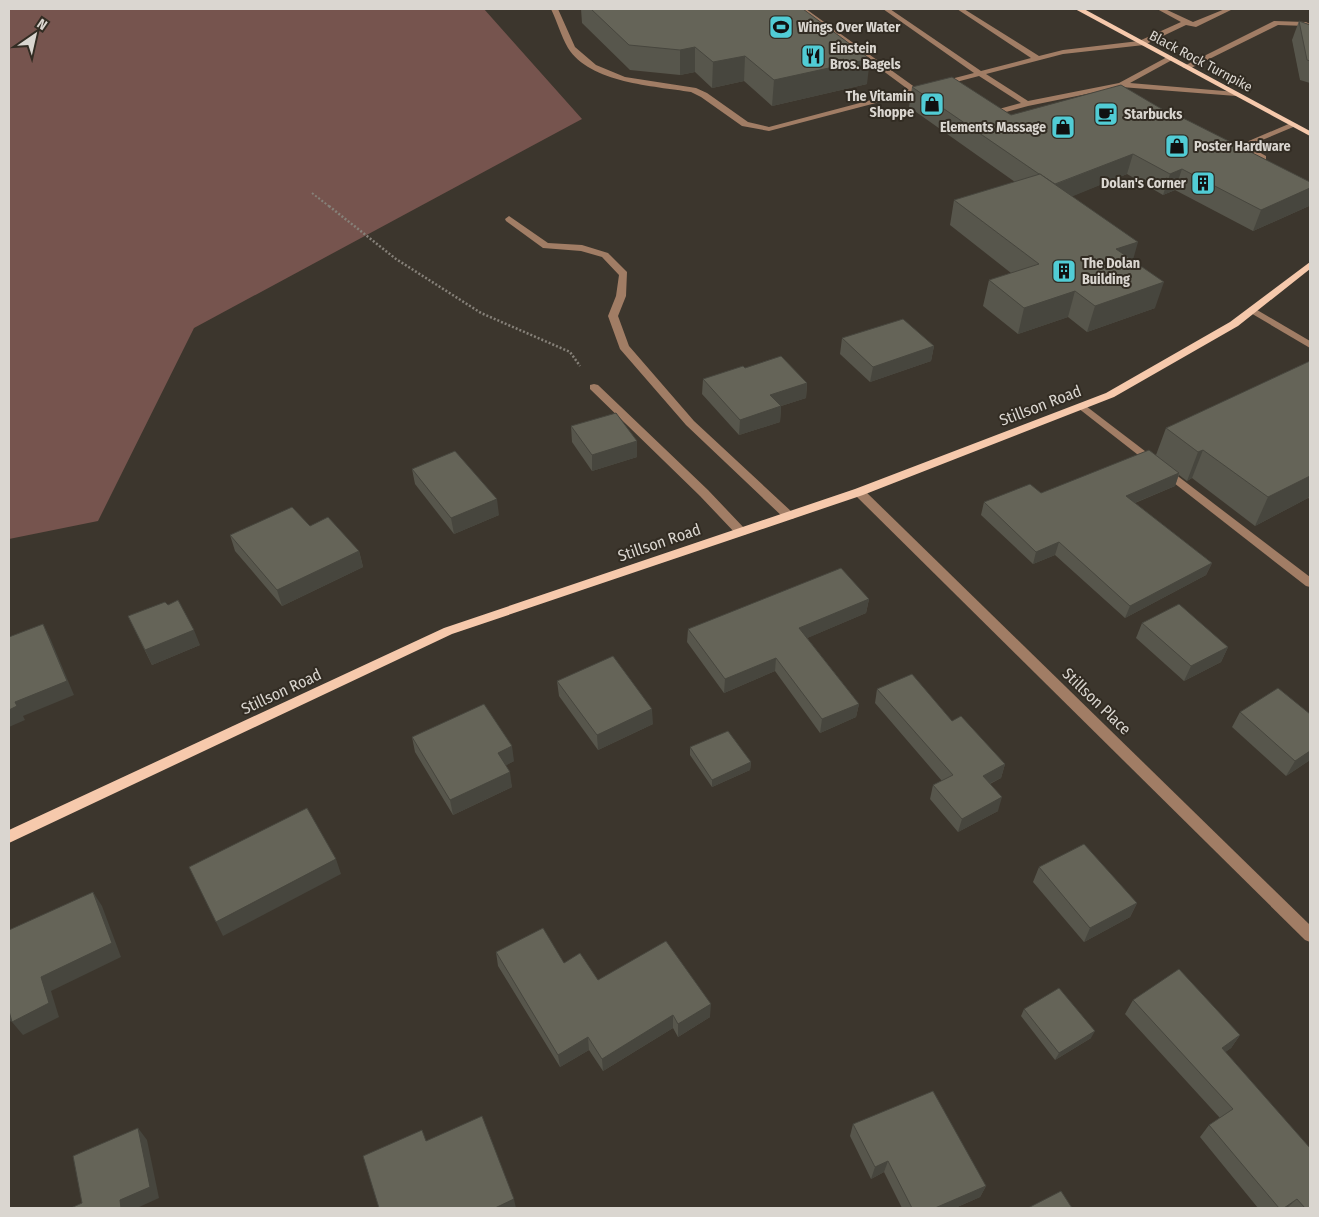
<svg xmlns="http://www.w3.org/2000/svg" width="1319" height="1217" viewBox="0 0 1319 1217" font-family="'Fira Sans Condensed',sans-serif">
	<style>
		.green { fill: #76544e }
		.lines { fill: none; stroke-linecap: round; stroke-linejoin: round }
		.path-far1 { stroke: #868179; stroke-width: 2; stroke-dasharray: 2 2; stroke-linecap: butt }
		.path { stroke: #868179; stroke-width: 2.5; stroke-dasharray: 2 2; stroke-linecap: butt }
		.minor { fill: #a17d65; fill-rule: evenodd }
		.major { fill: #f6c9ac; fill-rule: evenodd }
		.wall { fill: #57564c }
		.shaded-wall { fill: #47463e }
		.building { fill: #656458; stroke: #47463e }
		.labels { text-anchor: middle; stroke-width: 4; stroke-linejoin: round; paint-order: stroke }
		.far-poi-label { font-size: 14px; font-weight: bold; fill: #dad6d0; stroke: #322c23; text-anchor: start }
		.far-street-label { font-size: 14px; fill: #dad6d0; stroke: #322c23 }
		.street-label { font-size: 16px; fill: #dad6d0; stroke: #322c23 }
	</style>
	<rect width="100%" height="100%" fill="#3c362d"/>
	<path class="green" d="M9,9H484L582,119L194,328L98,521L9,539Z"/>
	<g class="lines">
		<path class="path-far1" d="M312,193L330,207"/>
		<path class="path" d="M329,206L396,259L481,313L570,352L580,366"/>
		<g class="minor">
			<path d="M551,9H558L575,47L596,65L625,77L696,88L707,93L748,122L769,127L909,90L799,9H806L916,88L974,73L883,9H890L981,71L1031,58L957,9H964L1039,56L1063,50L1139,41L1181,22L1157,9H1165L1193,22L1225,9H1233L1196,27L1186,25L1144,45L1063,54L986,74L1028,101L1119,83L1169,56H1172V60L1130,83L1236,92L1240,94L1236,96L1121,87L1028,106L991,116L987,114L988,112L1021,103L979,76L769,131L742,126L701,97L691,92C654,86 590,83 568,48C561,36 557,21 551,9Z"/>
			<path d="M1274,21L1306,22L1310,24L1306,26L1278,25L1189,69L1182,67Z"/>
			<path d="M1291,123L1298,125L1248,146L1266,156V160H1260L1237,146Z"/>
			<path d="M509,216L548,243L582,245L608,253L627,272L626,296L618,316L629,346L694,421L793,513L795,516L793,519H785L686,425L620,349L608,316L616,296L619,275L602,257L581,251L543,248L506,221L505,219Z"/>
			<path d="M1252,307L1310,341V348L1249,312V308Z"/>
			<path d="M594,384L598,385L708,490L745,529L747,532L745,535H737L700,496L590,389V385Z"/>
			<path d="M1082,403L1310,577V587L1306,586L1078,408L1077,406Z"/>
			<path d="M859,488L863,489L1310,925V942L1305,940L855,495L853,492Z"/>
		</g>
		<g class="major">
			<path d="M1075,9H1084L1310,131V136Z"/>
			<path d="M1310,262V269L1238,326L1114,397L863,495L452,634L9,843V830L444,628L855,489L1106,393L1230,322Z"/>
		</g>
	</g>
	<g class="wall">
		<path d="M581,9H803L867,84L772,106L744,81L712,88L695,72L680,75L630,70L582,23Z"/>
		<path d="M1299,21L1310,25V83L1300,80L1292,40Z"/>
		<path d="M912,87L1011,115L1309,206L1253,231L1175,190L1163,195L1127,174L1072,196L1133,261L1155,308L1087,332L1068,317L1018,334L983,306L989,280L1011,273L950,225L954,200L1015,182L909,107Z"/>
		<path d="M842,338L934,346L931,361L870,382L840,354Z"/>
		<path d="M1310,361V499L1308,498L1255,526L1192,478L1187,481L1179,475L1175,486L1135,503L1212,563L1206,575L1125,618L1055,555L1033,564L981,515L984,502L1041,493L1156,455L1166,428Z"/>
		<path d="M745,368L807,383L806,398L781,406L780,422L739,435L702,394L703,379Z"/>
		<path d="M571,426L637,441V457L592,471L572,442Z"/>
		<path d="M412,469L499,515L454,534L415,484Z"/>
		<path d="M310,526L359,551L363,567L282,606L235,551L230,535Z"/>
		<path d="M869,599L866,613L807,638L859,704L856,717L820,733L775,671L724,693L687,642L688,629Z"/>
		<path d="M128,616L200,645L152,665Z"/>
		<path d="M1142,623L1228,647L1221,662L1184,681L1136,638Z"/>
		<path d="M557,681L653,724L598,750L559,696Z"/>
		<path d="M877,689L952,721L1005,764L1001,778L990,784L998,811L958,832L930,799L933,785L942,781L875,703Z"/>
		<path d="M1240,712L1310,760L1286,776L1232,727Z"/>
		<path d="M412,737L514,761L506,765L512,787L453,815L415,752Z"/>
		<path d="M690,747L751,762L750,770L712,787L690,755Z"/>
		<path d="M1039,867L1137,903L1130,917L1084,942L1033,882Z"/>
		<path d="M496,952L564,963L598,980L710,1017L678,1037L673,1028L603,1071L589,1050L560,1067L498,966Z"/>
		<path d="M1133,1000L1240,1035L1231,1048L1225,1052L1310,1208H1258L1200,1137L1209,1125L1220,1118L1125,1014Z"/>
		<path d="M1024,1009L1091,1038L1055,1060L1021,1016Z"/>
		<path d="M853,1124L986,1186L980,1197L955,1208H902L884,1172L871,1179L850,1136Z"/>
	</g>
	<g class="shaded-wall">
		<path d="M695,47V72L680,75V50Z"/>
		<path d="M745,56L744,81L712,88L713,62Z"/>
		<path d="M870,59L867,84L772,106L774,80Z"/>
		<path d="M1133,154L1127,174L1049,206L1054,185Z"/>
		<path d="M1182,169L1175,190L1163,195L1170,174Z"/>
		<path d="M1310,188V203L1309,206L1253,231L1261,210Z"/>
		<path d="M1138,242L1131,267L1116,249Z"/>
		<path d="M1164,282L1155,308L1087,332L1095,306Z"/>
		<path d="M1075,291L1068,317L1018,334L1024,308Z"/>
		<path d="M934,346L931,361L870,382L873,367Z"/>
		<path d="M807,383L806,398L781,406L780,422L739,435L740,420L770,395Z"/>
		<path d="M637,441V457L592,471V455Z"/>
		<path d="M1203,450L1192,478L1187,481L1198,452Z"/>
		<path d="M1179,473L1175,486L1122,508L1126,496Z"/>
		<path d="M1310,476V495L1308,498L1255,526L1268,497Z"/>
		<path d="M497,499L499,515L454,534L451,518Z"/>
		<path d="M1059,542L1055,555L1033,564L1036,552Z"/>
		<path d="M359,551L363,567L282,606L277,590Z"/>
		<path d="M1212,563L1206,575L1125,618L1130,606Z"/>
		<path d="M869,599L866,613L798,642L799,628Z"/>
		<path d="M43,624L50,638L74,695L23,716L25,720L9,727V710L15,702Z"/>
		<path d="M194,630L200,645L152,665L145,650Z"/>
		<path d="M1228,647L1221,662L1184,681L1191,666Z"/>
		<path d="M776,658L775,671L724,693L725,679Z"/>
		<path d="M859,704L856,717L820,733L822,719Z"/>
		<path d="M652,709L653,724L598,750L597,735Z"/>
		<path d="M512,746L514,761L501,768L498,753Z"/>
		<path d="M1310,751V760L1286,776L1295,761Z"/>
		<path d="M751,762L750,770L712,787V780Z"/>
		<path d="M1005,764L1001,778L978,789L983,776Z"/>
		<path d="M510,772L512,787L453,815L450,800Z"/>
		<path d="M1002,797L998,811L958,832L962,819Z"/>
		<path d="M336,859L341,874L223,936L216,922Z"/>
		<path d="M93,892L102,906L121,957L51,991L59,1017L23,1035L12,1022Z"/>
		<path d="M1137,903L1130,917L1084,942L1090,928Z"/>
		<path d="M711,1004L710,1017L678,1037V1024Z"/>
		<path d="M9,1006L18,1018L9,1022Z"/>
		<path d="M673,1015V1028L603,1071L602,1059Z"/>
		<path d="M1095,1031L1091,1038L1055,1060L1059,1053Z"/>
		<path d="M1240,1035L1231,1048L1213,1061L1222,1048Z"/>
		<path d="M588,1037L589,1050L560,1067L558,1055Z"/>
		<path d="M138,1128L147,1140L159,1198L137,1208H121L120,1200Z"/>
		<path d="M888,1161L884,1172L871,1179L875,1167Z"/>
		<path d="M986,1186L980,1197L955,1208H935Z"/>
		<path d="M514,1199L516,1208H495Z"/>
		<path d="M1297,1199L1287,1208H1284Z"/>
	</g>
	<g class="building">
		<path d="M591,9H803L870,59L774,80L745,56L713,62L695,47L680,50L629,45Z"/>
		<path d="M1299,21L1310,25V61L1307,60Z"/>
		<path d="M952,77L1011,115L1121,85L1177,118L1181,117L1310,182V188L1261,210L1182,169L1170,174L1133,154L1055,184L1040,174H1039L912,87Z"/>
		<path d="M1040,174L1138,242L1116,249L1164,282L1095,306L1075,291L1024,308L989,280L1039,264L954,200Z"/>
		<path d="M903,319L934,346L873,367L842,338Z"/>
		<path d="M781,356L807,383L770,395L781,406L740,420L703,379L743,366L745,368Z"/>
		<path d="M1310,361V476L1268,497L1203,450L1198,452L1166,428Z"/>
		<path d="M616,413L637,441L592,455L571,426Z"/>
		<path d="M1149,450L1179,473L1126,496L1212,563L1130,606L1059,542L1036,552L984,502L1030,484L1041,493Z"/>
		<path d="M455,451L497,499L451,518L412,469Z"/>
		<path d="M292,507L310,526L328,517L359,551L277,590L230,535Z"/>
		<path d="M841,568L869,599L799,628L859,704L822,719L776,658L725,679L688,629Z"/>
		<path d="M178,600L194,630L145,650L128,616L165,602L168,605Z"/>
		<path d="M1179,604L1228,647L1191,666L1142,623Z"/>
		<path d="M43,624L67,681L15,702L17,706L9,710V637Z"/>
		<path d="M613,656L652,709L597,735L557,681Z"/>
		<path d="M912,674L952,721L961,716L1005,764L983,776L1002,797L962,819L933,785L953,775L877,689Z"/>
		<path d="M1278,688L1310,714V751L1295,761L1240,712Z"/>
		<path d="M484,704L512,746L498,753L510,772L450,800L412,737Z"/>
		<path d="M728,731L751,762L712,780L690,747Z"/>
		<path d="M307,808L336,859L216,922L189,867Z"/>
		<path d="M1084,844L1137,903L1090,928L1039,867Z"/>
		<path d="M93,892L112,943L41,977L49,1003L12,1022L9,1011V930Z"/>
		<path d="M543,928L564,963L580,953L598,980L666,941L711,1004L678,1024L673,1015L602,1059L588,1037L558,1055L496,952Z"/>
		<path d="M1179,969L1240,1035L1222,1048L1310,1148V1208H1305L1297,1199L1284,1208H1279L1209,1125L1233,1109L1133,1000Z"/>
		<path d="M1059,988L1095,1031L1059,1053L1024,1009Z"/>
		<path d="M933,1091L986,1186L935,1208H912L888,1161L875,1167L853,1124Z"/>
		<path d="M482,1116L514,1199L495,1208H379L363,1156L422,1130L426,1141Z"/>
		<path d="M138,1128L150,1187L120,1200L121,1208H71L82,1203L73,1156Z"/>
		<path d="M1061,1191L1072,1208H1028Z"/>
	</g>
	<defs>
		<g id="stadium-square" transform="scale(1.25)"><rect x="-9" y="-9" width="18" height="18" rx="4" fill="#51ccd5" stroke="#322c23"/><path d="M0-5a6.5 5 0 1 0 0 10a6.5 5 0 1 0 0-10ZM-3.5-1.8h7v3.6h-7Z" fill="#111"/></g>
		<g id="restaurant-square" transform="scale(1.25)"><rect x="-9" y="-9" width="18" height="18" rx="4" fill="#51ccd5" stroke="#322c23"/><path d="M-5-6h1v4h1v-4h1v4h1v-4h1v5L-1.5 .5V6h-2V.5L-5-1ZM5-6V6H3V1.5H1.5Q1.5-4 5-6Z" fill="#111"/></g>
		<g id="shop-square" transform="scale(1.25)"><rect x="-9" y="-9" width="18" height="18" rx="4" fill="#51ccd5" stroke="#322c23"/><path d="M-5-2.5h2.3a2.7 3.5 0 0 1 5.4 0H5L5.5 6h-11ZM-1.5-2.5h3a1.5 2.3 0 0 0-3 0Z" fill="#111"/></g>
		<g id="cafe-square" transform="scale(1.25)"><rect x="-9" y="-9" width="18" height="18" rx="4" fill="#51ccd5" stroke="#322c23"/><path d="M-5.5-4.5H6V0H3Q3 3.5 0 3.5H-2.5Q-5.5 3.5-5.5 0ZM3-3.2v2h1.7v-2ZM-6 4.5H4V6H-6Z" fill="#111"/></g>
		<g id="building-square" transform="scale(1.25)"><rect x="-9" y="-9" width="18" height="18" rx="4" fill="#51ccd5" stroke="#322c23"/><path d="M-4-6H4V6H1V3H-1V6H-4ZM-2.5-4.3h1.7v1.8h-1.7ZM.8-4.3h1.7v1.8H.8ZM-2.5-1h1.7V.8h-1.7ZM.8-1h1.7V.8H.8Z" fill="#111"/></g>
	</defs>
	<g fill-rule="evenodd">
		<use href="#stadium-square" x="781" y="27"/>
		<use href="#restaurant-square" x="813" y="56"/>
		<use href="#shop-square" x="932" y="104"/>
		<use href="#cafe-square" x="1106" y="114"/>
		<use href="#shop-square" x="1063" y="127"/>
		<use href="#shop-square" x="1177" y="146"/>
		<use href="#building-square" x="1203" y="183"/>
		<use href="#building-square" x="1064" y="271"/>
	</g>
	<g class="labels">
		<g class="far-poi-label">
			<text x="798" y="32">Wings Over Water</text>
			<text x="830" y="53">Einstein<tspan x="830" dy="16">Bros. Bagels</tspan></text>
			<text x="914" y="101" text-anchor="end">The Vitamin<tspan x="914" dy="16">Shoppe</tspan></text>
			<text x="1124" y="119">Starbucks</text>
			<text x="1046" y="132" text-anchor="end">Elements Massage</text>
			<text x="1194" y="151">Poster Hardware</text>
			<text x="1186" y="188" text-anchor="end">Dolan's Corner</text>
			<text x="1082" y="268">The Dolan<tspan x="1082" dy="16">Building</tspan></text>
		</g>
		<g class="far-street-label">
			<text transform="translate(1201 61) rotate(28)" y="5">Black Rock Turnpike</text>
		</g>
		<g class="street-label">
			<text transform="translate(1040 405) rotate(-21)" y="6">Stillson Road</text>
			<text transform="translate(659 542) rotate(-19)" y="6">Stillson Road</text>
			<text transform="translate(281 691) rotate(-25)" y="6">Stillson Road</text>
			<text transform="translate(1097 701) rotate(44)" y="6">Stillson Place</text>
		</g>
	</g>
	<rect width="1319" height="1217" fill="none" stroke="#dad6d0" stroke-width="20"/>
	<g transform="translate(35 35) rotate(34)" stroke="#322c23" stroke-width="4" paint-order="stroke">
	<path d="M0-4L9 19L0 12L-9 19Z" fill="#dad6d0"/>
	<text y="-8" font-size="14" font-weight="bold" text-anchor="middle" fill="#dad6d0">N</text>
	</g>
</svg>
